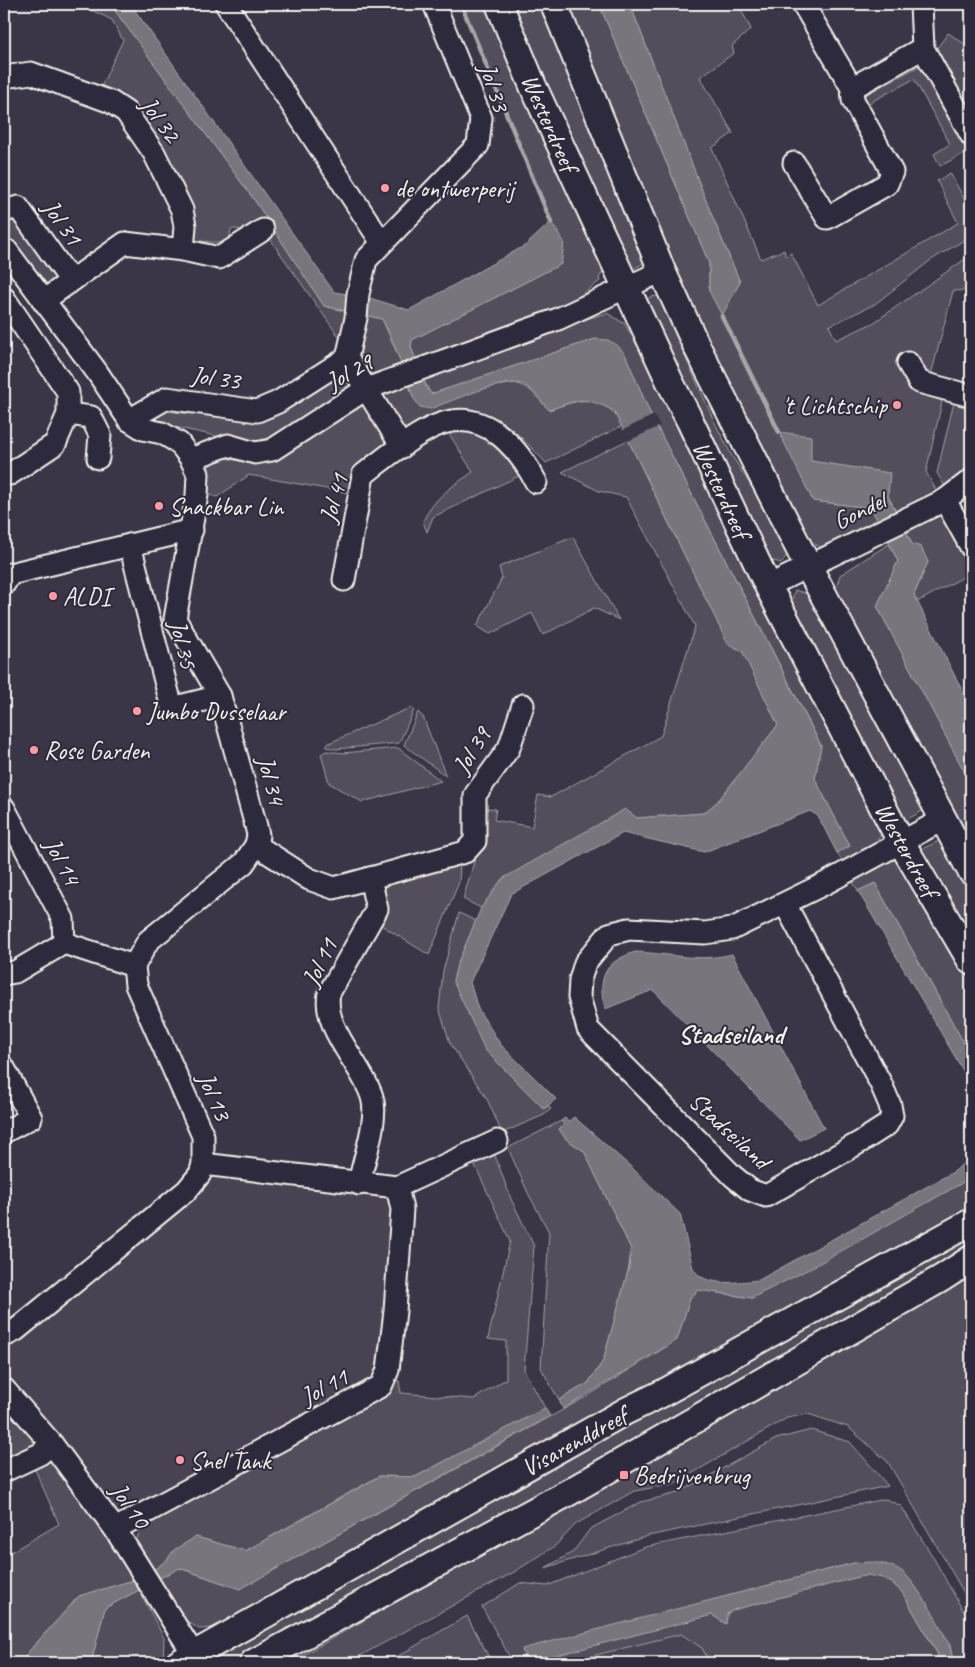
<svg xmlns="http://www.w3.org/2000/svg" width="975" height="1667" viewBox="0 0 975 1667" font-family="Caveat,sans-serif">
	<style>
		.built { fill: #484352 }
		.green { fill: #534e5c; stroke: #a4a0a2 }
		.water { fill: #78747b; stroke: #aaa6a7 }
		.pier { fill: #3b3647 }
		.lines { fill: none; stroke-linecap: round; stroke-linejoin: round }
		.stream { stroke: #aaa6a7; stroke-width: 4.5 }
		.minor-casing { stroke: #f4f1e8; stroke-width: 25 }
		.major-casing { stroke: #f4f1e8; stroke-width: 30 }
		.minor { stroke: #2f2a3d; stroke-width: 21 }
		.major { stroke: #2f2a3d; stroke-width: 26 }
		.poi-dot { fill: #ff9aa2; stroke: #2f2a3d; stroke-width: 2 }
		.labels { text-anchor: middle; stroke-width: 4; stroke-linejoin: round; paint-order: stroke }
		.street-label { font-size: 25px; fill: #f4f1e8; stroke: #2f2a3d }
		.poi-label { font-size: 25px; fill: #f4f1e8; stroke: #2f2a3d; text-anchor: start }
		.neighbourhood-label { font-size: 26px; font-weight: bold; fill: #f4f1e8; stroke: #2f2a3d }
	</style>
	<rect width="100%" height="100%" fill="#3b3647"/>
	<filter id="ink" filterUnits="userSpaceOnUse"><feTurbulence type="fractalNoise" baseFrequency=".02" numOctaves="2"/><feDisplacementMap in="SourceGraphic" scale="10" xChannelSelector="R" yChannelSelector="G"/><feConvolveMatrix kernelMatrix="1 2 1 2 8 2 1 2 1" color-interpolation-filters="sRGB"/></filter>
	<g filter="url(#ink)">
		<g class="built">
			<path d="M205,1164L398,1179L387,1383L116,1530L4,1390V1341Z"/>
			<path d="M690,1626L712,1663H555Z"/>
		</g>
		<g class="green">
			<path d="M79,4H110L255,201L324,306L348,312L344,344L270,239L259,246C252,236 245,228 231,229L229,242L223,243L190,240V212L100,89L123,40L112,20Z"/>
			<path d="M461,4H496L606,267L599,278L600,281L570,303L416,360L411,347L412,340L561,264L564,242L551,222Z"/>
			<path d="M511,4H539L646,249L644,263L631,270H627Z"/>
			<path d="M556,4H599L709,263V291L740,282L710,211L630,4H738L751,29L732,46L734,53L700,77L733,133L712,148L761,259L784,250L786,256L791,253L818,305L958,223L937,181L950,173L971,211V236L931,260L875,304L829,326L836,340L873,323L971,255V287L968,290L953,291L930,379L938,398L942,402L926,472L937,492L897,513L888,496L889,473L809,461L780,432L813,501L871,508L878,521L820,547L803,537L692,318Z"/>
			<path d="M948,33L971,48V120L935,51Z"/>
			<path d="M921,65L967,152L940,166L934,154L950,144L914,79L867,104L863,96Z"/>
			<path d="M16,214L63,282L49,291L30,261L8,246H4V218Z"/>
			<path d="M658,296L714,421L732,456L755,492L787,555L782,563L768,560L644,303L650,297Z"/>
			<path d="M607,313L625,324L646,361L882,833L874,845L843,863L837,853L850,846L815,779L821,745L650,413L625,354L595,339L431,394L423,379L590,318Z"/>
			<path d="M363,315L382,319L402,365L370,378L357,354Z"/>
			<path d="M347,371L356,386L269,439L253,444L147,421L165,411L259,422Z"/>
			<path d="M516,383L529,389L549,410C580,399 604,391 622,426L546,463C528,444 497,407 467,412C445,415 422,426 400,433L380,396L409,385L414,399Z"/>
			<path d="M365,402L387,443L355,469L349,493L249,475L217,497L205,493L211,455L254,464L277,456Z"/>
			<path d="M954,402L971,406V467L970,472L946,488L937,473Z"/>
			<path d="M474,425L527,472L433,517L427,532L423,521C434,498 452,486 473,472L448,432Z"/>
			<path d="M628,440L728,644L742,650L778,725L718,801L704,813L637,818L502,879L481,908L463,899L482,835V810L487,808L496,809L494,820L532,827L538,795L551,797L661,736L695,626L626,497L599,491L562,472Z"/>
			<path d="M944,509L971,556V573L917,602L914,595L928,562L912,544L907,533Z"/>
			<path d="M573,537L619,620L594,608L543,635L532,613L490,634L477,626L502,578L499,567Z"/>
			<path d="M889,544L898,561L877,606L971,784V856L833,598L840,575Z"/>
			<path d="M795,590L807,594L924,810L904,821L790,606Z"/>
			<path d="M410,708L414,710L399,743L336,749L326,747L329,743Z"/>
			<path d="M418,712L423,717L446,776L404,745Z"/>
			<path d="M398,748L441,781L362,802L329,783L321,754L326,751L343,753Z"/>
			<path d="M941,840L971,895V943L920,850Z"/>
			<path d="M885,857L902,860L971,981V1056L875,883L858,891L849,875Z"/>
			<path d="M460,863L459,882L429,955L381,925L388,912L381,883Z"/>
			<path d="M459,913L476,921L457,965L453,981L543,1109L548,1106L551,1109L544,1115L502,1133L487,1099L450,1043L439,1008L443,971Z"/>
			<path d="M561,1121L564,1124L559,1129L566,1139L584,1151L631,1249L629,1267L603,1361L588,1383L559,1400L541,1368L549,1232L528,1193L508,1148Z"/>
			<path d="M494,1153L511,1199L534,1246L524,1370L545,1408L415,1477L379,1476L245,1551L196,1537L174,1550L167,1560L151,1572L134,1545L141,1529L393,1380L399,1381L401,1393L474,1399L506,1379V1341L488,1339L510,1241L473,1161Z"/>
			<path d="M971,1174V1209L228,1627L199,1629L176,1614L156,1580L179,1568L240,1589L586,1397L677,1340L690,1298L699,1290L752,1298L962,1183Z"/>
			<path d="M971,1229V1250L240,1663H219L216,1656Z"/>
			<path d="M971,1275V1605L888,1462L848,1427L808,1414L787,1418L674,1484L634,1491L576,1524L555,1546L514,1572L347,1663H289Z"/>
			<path d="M4,1402L38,1445L13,1456L4,1437Z"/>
			<path d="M811,1430L850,1442L888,1486L648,1536L545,1568L573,1552L590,1529L622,1512L641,1502L678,1493L776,1439Z"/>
			<path d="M49,1459L113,1540L134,1580L79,1596L29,1651L21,1663H4V1556L59,1524L33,1465Z"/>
			<path d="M886,1499L901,1506L933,1557L971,1625V1663H953L950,1644L915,1586L903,1572L854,1563L522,1650L527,1662L712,1615L726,1624L727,1614L732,1610L858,1577L868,1575L883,1578L892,1583L902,1592L938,1655L939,1663H710L702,1648L681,1634L563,1663H513L482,1607L520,1583L547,1586L645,1547Z"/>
			<path d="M139,1590L164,1638L163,1663H91L105,1608Z"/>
			<path d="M467,1616L492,1663H480L478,1660L466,1663H386Z"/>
		</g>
		<g class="water">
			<path d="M110,4H134V9L334,292L366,297L409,310L526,245L551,222L564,242L561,264L412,340L411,347L427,389L431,394L595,339L608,340L617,345L625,354L650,413L821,746L815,779L850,846L837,853L818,816L810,811L704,852L623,833L511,894L470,982L478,1009L501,1045L556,1099L544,1109L485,1050L453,981L457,965L481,908L502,879L625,809L637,818L704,813L718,801L778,725L742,651L728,644L614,411C583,396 581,398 549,410C542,402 534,390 524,385C507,376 449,402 430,409L420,407L414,399L392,339L382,319L324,306L255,201Z"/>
			<path d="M599,4H630L710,211L740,282L722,316L709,291V263Z"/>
			<path d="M779,432L811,436V461L890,473L888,496L912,544L921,547L928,562L914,595L971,708V784L877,606L898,561L871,508L813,501Z"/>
			<path d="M875,883L971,1056V1084L858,891Z"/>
			<path d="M635,952C668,953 699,963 732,954L824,1128L800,1140L653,990L605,1009C597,978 604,962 635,952Z"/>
			<path d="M574,1117L631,1167L680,1214L693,1268C703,1288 739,1282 759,1280L955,1171L971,1156V1174L962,1183L811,1268L752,1298L698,1290L690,1298L677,1340L563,1409L559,1400L588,1383L603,1361L629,1267L631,1249L584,1151L566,1139L559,1129L564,1124L561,1121L565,1118L568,1122Z"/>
			<path d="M545,1408L550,1416L240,1589L180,1568L156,1580L151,1572L167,1560L174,1550L196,1537L246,1551L380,1476L415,1477Z"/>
			<path d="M872,1562C883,1564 895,1565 904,1573C919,1587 954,1644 953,1663H939L938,1654L902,1592L892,1583L883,1578L868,1575L858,1577L733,1610L727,1614L726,1624L712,1615L527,1663L522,1649L854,1563Z"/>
			<path d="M134,1580L139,1590L105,1608L91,1663H21L29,1651L79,1596Z"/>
		</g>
		<path class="pier" d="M654,415L660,426L626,442L621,431Z"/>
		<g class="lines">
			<g class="stream">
				<path d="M461,4L551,222"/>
				<path d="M722,316L779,432"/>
			</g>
			<g class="minor-casing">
				<g id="minor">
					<path d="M226,4L382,243"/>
					<path d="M803,4L852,88"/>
					<path d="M921,4L923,48L971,135"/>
					<path d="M4,77L31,73L111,102L126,112L154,153L182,210L185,226L183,250"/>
					<path d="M794,163L827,218L887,184L892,172L853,100L852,88L923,48"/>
					<path d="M4,211L18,207L71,281"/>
					<path d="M4,252L7,251L97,372L129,420L143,429L162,433L179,443L191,459L228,445L255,453L272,450L366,389L558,319L662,271"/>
					<path d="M4,298L68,392V414L55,444L10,474"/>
					<path d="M43,301L125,243L183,250L219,258L263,230"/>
					<path d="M347,358L402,447"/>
					<path d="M908,363L919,382L971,396"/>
					<path d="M68,414L91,417L100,435L98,458"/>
					<path d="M129,420L167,398L257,411L278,402L347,358L356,318L358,294L366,260L478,145L481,118L434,4"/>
					<path d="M191,459L198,474L197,495L175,619L220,696L256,826L258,835L256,845L309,879L334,888L465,852L475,841V795L509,748L523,705"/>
					<path d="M945,500L971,547"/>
					<path d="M192,530L130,545L172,708L220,696"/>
					<path d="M344,580L363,475C383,459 423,427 447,422C489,412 519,450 536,482"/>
					<path d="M4,584L10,574L130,545"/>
					<path d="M768,586L945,500L971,480"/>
					<path d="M4,808L63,919L64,943L15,972L4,974"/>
					<path d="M785,904L881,1084L890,1105L892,1116L887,1125L862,1141L766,1196L750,1190L733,1176L588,1029L579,997L580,980L585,963L609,934L629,929L705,933L732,929L826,883L942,820"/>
					<path d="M64,943L134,966"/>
					<path d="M4,1068L31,1118L4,1132"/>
					<path d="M203,1164L397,1187L497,1141"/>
					<path d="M359,1184C363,1161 379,1119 372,1097C362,1064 322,1029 329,993L377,909L370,878"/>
					<path d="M4,1336L16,1330L187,1190L200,1174L203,1164V1136L136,985L134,966L148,941L244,863L256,845"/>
					<path d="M4,1389L52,1444L115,1529L199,1663"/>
					<path d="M4,1471L40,1454L52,1444"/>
					<path d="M115,1529L381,1386L388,1370L395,1311L402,1209L397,1187"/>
				</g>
			</g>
			<g class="major-casing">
				<g id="major">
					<path d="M499,4L533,86L670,382L690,421L768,586L901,842L971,961"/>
					<path d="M554,4L662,271L697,347L808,566L971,871"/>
					<path d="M179,1663L626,1411L663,1393L971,1222"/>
					<path d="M253,1663L571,1491L942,1278L971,1259"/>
				</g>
			</g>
			<use href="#minor" class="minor"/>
			<use href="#major" class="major"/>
		</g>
	</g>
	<g class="poi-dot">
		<circle cx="385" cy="188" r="5"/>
		<circle cx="897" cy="405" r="5"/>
		<circle cx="159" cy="506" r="5"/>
		<circle cx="53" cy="596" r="5"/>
		<circle cx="137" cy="711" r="5"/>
		<circle cx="34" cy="750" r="5"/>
		<circle cx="180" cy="1460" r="5"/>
		<rect x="619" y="1470" width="10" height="10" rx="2.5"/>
	</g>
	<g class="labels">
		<g class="street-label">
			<text transform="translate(495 87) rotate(72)" y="9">Jol 33</text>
			<text transform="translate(161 119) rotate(54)" y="9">Jol 32</text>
			<text transform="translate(550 122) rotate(66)" y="9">Westerdreef</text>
			<text transform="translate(63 222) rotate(55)" y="9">Jol 31</text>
			<text transform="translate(349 371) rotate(-29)" y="9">Jol 29</text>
			<text transform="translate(216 377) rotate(8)" y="9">Jol 33</text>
			<text transform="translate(722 489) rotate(65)" y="9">Westerdreef</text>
			<text transform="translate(333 498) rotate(-74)" y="9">Jol 41</text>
			<text transform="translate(859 510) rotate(-26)" y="9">Gondel</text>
			<text transform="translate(184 644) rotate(76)" y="9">Jol 35</text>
			<text transform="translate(471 750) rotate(-58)" y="9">Jol 39</text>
			<text transform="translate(272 780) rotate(75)" y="9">Jol 34</text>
			<text transform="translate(907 849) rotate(61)" y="9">Westerdreef</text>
			<text transform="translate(63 861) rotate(62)" y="9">Jol 14</text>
			<text transform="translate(319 962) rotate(-64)" y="9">Jol 11</text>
			<text transform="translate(215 1096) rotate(67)" y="9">Jol 13</text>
			<text transform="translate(730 1130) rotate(43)" y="9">Stadseiland</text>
			<text transform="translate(324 1386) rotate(-28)" y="9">Jol 11</text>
			<text transform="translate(574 1441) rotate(-29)" y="9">Visarenddreef</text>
			<text transform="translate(131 1505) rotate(55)" y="9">Jol 10</text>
		</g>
		<g class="poi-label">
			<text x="395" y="197">de ontwerperij</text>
			<text x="887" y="414" text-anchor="end">'t Lichtschip</text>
			<text x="169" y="515">Snackbar Lin</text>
			<text x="63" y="605">ALDI</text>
			<text x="147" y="720">Jumbo Dusselaar</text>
			<text x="44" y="759">Rose Garden</text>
			<text x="190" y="1469">Snel Tank</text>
			<text x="634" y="1484">Bedrijvenbrug</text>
		</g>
		<g class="neighbourhood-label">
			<text x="731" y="1043">Stadseiland</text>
		</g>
	</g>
	<rect width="975" height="1667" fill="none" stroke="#2f2a3d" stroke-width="20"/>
	<rect x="10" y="10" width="955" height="1647" fill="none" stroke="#f4f1e8" stroke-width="2" filter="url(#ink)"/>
</svg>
